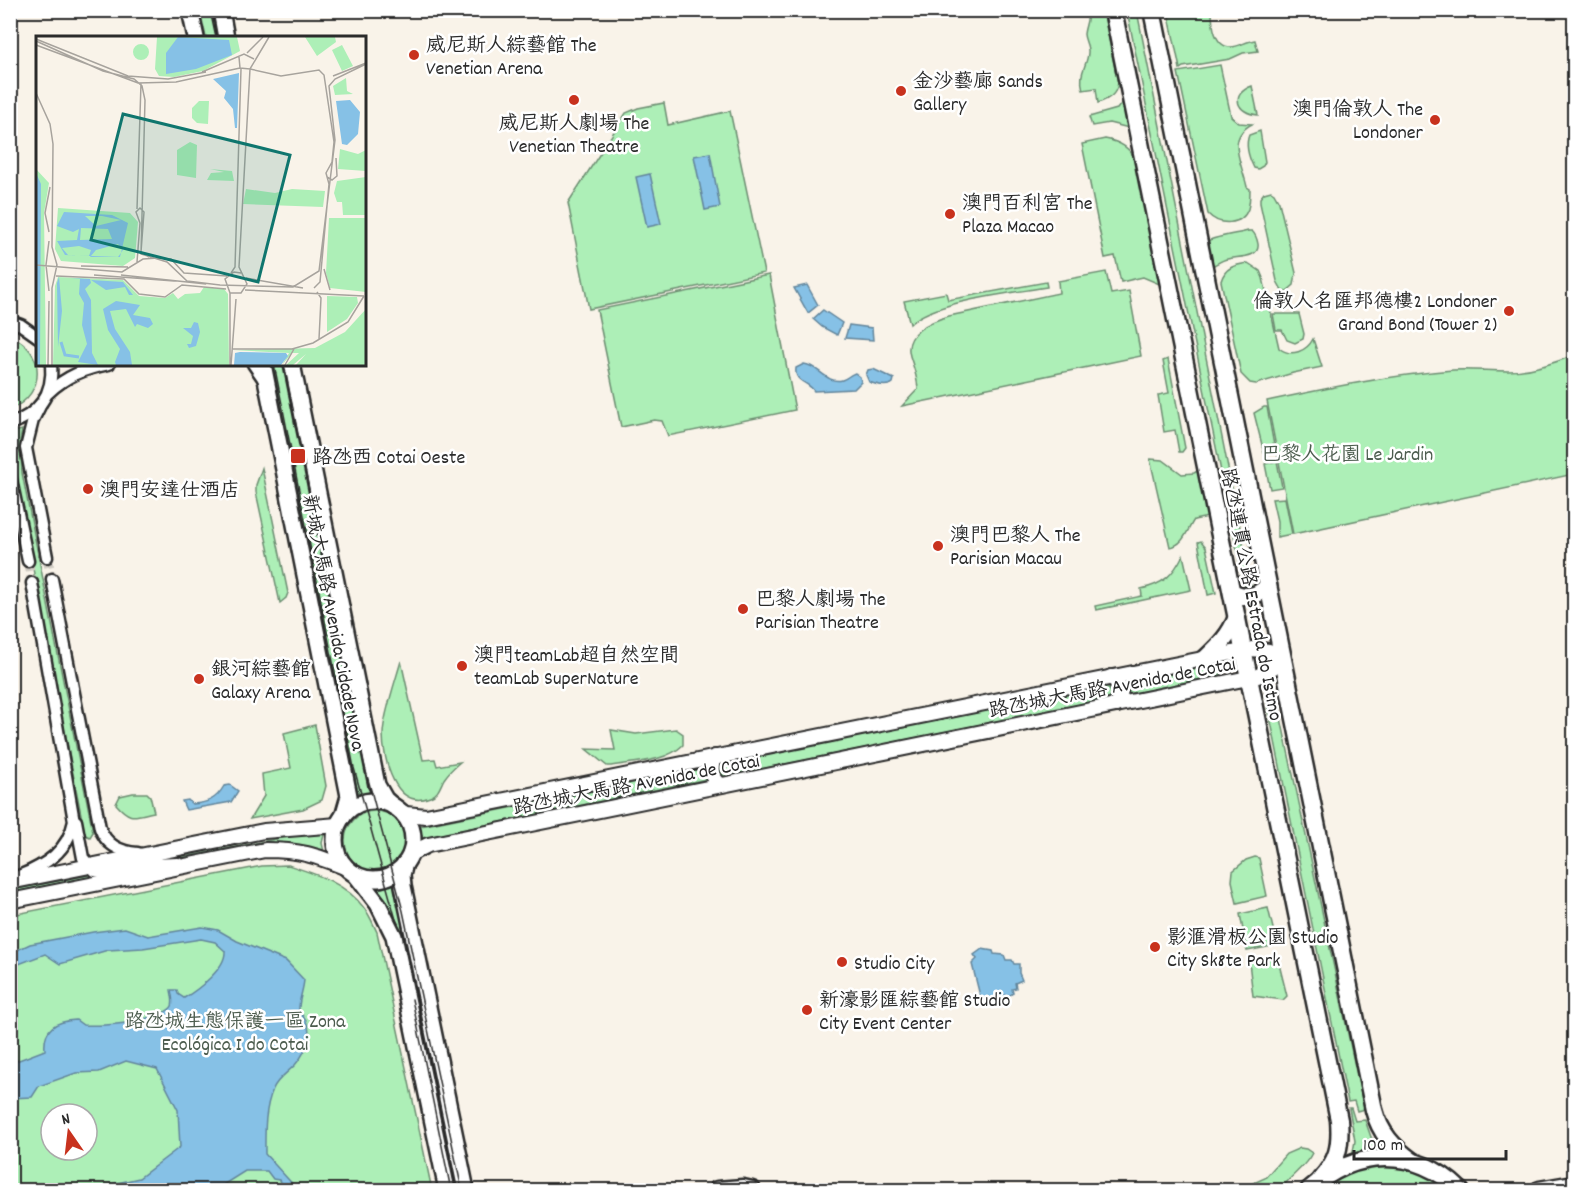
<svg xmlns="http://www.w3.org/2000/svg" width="1585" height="1201" viewBox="0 0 1585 1201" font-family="Dekko,'LXGW WenKai TC',sans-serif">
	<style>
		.green { fill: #adefb7; stroke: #6c8d71; stroke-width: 1.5; fill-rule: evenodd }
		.water { fill: #86c1e6; stroke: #62859b; stroke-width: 1.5 }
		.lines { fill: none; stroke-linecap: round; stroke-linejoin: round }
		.minor-tunnel { stroke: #d0cbc3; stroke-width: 10; stroke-dasharray: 10 5; stroke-linecap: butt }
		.minor-casing { stroke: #2b2b2b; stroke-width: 15 }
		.tertiary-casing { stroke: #2b2b2b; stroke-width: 18 }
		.secondary-casing { stroke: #2b2b2b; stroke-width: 20 }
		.primary-casing { stroke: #2b2b2b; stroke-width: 21 }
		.minor { stroke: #fff; stroke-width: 10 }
		.tertiary { stroke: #fff; stroke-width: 14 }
		.secondary { stroke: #fff; stroke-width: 15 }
		.primary { stroke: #fff; stroke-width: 16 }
		.tram { stroke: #2b2b2b; stroke-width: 1.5 }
		.poi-dot { fill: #c8321e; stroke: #fff; stroke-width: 2 }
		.labels { text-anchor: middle; stroke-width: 5; stroke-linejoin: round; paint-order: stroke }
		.poi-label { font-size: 20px; fill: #2b2b2b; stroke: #fff; text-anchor: start }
		.park-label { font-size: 20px; fill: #4c5c4e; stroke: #fff }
		.street-label { font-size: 20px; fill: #2b2b2b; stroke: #fff }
		.inset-river { fill: none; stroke: #86c1e6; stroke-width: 3 }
		.inset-road { fill: none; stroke: #a7a39d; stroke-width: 1.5 }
		.view { fill: #0f766e; fill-opacity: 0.15; stroke: #0f766e; stroke-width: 3 }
		.inset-edge { fill: none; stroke: #2b2b2b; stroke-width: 3 }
	</style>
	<rect width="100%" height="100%" fill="#f9f3e9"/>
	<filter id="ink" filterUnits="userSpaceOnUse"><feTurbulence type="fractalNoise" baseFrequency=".0167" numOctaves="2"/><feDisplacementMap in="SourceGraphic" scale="12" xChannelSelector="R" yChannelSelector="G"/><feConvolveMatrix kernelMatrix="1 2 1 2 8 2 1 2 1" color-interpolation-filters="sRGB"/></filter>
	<g filter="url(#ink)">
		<g class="green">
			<path d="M200,11H213L219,37H206Z"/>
			<path d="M1087,11H1103L1118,83C1116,95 1109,99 1098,103L1096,88L1083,90C1078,72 1087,67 1088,53C1089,46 1084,40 1084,34C1085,25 1089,20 1087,11Z"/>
			<path d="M1127,11H1137L1252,588L1245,589Z"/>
			<path d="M1168,11H1212C1212,23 1214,47 1231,47C1239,47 1246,41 1255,40L1258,51L1243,53L1230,59L1183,67L1180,69Z"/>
			<path d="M1220,65L1231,116L1239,123L1252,124C1225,138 1242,163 1247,187L1250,189C1250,195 1250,202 1248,209C1242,226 1219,226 1208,214L1178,72Z"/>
			<path d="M1252,86L1258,115C1236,113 1230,94 1252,86Z"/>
			<path d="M1124,100L1129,128L1109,123L1092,126L1089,117L1117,109Z"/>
			<path d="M664,103L668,125L730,111L764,273L589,309L568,203L626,113L638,108Z"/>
			<path d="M1260,131L1265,162L1263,166L1258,169L1254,168C1249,158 1245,145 1249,135Z"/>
			<path d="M1105,139C1121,142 1130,148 1137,162L1164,286L1143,277L1121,282L1115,256L1105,258L1082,144Z"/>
			<path d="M1271,191L1274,193L1279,202L1296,273L1294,285L1287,291L1282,290L1277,281L1260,203V198L1264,193Z"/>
			<path d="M1248,231H1252C1256,235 1257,238 1258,244C1260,259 1237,256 1227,259C1222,260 1218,263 1214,265L1209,263L1204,243C1211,237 1237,234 1248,231Z"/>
			<path d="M1248,263L1260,271L1263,278L1279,348C1291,358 1307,351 1313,339L1322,367L1293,373L1256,384L1250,383L1241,374L1221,281C1225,267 1235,265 1248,263Z"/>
			<path d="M1106,272L1111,294L1129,291L1141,356L902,406L918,389C917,375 914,369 910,356C903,333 931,321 949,316L1059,293L1058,281Z"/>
			<path d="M769,275L795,410L668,436L662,421L654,420L621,427L597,310Z"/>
			<path d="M1046,282L1047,287C1013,293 933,301 910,324L904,301L946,293L948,300Z"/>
			<path d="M1273,314H1299L1304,334L1303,339L1295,343L1287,340L1282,330H1276Z"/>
			<path d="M11,336C46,351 46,394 11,409Z"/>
			<path d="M1574,355V474L1293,534L1267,401C1328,388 1390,375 1453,370C1471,369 1489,371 1508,371C1529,371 1555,363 1574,355Z"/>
			<path d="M1168,359L1185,448L1182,452H1179L1175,430L1164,432L1158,395L1169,393L1163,361Z"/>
			<path d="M273,365H286L371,786L370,792L364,794H359L357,789Z"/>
			<path d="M1264,407H1267L1275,451L1264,453L1254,413Z"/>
			<path d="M22,430L20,441L22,473L93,832L90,837L85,835L11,456L10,433Z"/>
			<path d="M1150,459L1163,460L1182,474L1194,473L1201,469L1213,516L1194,520C1187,530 1184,545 1170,547Z"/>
			<path d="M1277,461L1282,487L1270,489L1265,464Z"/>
			<path d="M262,468L288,593L286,598L280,603L256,492V485Z"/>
			<path d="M1285,498L1292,534L1277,537V521L1272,499Z"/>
			<path d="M1201,541L1206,547L1216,593L1208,595L1198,542Z"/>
			<path d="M1183,555L1191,590L1096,610L1095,606L1142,596L1141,589C1164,584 1173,575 1183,555Z"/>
			<path d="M401,661L423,760L435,759L437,766L460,762C454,767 448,773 444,779C440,786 439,794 430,797C395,811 383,759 383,734C383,717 396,679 401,661Z"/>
			<path d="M1219,665L1221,675L1125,695L1127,689L1124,684Z"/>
			<path d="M1103,687H1108L1111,692L1110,697L1106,699L722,777L719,775L717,768L719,764Z"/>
			<path d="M1275,690L1364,1109L1357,1111L1354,1101L1348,1102L1265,692Z"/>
			<path d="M315,725L326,786L322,800L303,809L250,819L264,796L262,774L291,768L284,733Z"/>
			<path d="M676,729L683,734V745C666,762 635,762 611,766H607L586,749L615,750L611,730L636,734Z"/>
			<path d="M705,768L704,774L707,779L419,839L416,827Z"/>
			<path d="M133,793H147L150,796L154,812C134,816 131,821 116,804L120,796Z"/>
			<circle cx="375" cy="841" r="30"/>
			<path d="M325,831L322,843L324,852L296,845L276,844L11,895V890L286,837Z"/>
			<path d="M1255,857L1259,858L1267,896L1237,903L1232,881L1233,871L1246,860Z"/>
			<path d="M288,865C316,874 346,883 364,908C370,915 373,924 377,932L432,1190H11V915L262,866ZM51,1114H87V1150H51Z"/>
			<path d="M398,881L459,1190H454L395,923L386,904L373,888H382Z"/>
			<path d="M1268,908L1277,945L1247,951L1240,914Z"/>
			<path d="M1277,956L1287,996L1283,1000L1253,996L1249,962Z"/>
			<path d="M1349,1108H1351L1355,1121L1365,1120L1371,1137L1381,1151L1352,1157L1355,1141Z"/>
			<path d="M1300,1148L1306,1149L1312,1153C1305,1168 1289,1176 1281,1190H1238L1265,1178L1286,1154Z"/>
			<path d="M1378,1164L1409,1167L1452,1190H1319L1334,1179Z"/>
		</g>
		<g class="water">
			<path d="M710,153L720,207L705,210L694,156Z"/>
			<path d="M650,174L661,224L647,227L636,177Z"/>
			<path d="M807,285L818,305L808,313L794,288Z"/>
			<path d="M823,310L842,323L837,335L822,327L813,319Z"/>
			<path d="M849,325L872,328L873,340L845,338Z"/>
			<path d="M804,364C818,365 826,384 842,380C846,379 851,374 855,373L860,377L861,382L854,389L814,391C808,381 794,383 796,368Z"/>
			<path d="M873,369L894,379L893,383C887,388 877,385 869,382L866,375L868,370Z"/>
			<path d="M230,785L238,791L231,802L186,810L182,801L188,800L192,804C207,803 216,800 224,786Z"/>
			<path d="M202,927L218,930L237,941L286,961L304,980C303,992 298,1001 299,1012C316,1027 309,1049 295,1065C287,1073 277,1079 273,1089C264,1110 265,1133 265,1154L298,1190H287L279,1180L273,1179L267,1171H245L215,1190H87L139,1178L180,1147L178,1110L157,1069L126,1061L99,1072L76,1073L39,1086L32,1097L11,1098V1063L45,1050C43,1028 56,1021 76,1020L83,1025C97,1026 142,1024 152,1015L157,1016C173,1008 175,1009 171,990H177L178,994L184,998C199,989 226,968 225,951L215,942L201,939L143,948L108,950L60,964L45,954L11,967V953L30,944L93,932L125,928L148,936Z"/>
			<path d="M982,949L993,951L994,954L1004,955L1006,960H1012L1014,964H1019V973L1022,980L1015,983L1016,988L1012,989L1013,993L1007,997L1005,995L995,1007L994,1004H987L980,996L972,964L977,959L974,955Z"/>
		</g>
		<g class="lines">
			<g class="minor-tunnel">
				<path d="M47,557L52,579"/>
				<path d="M28,561L32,583"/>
			</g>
			<g class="minor-casing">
				<g id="minor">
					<path d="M10,321L21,325L38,337"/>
					<path d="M253,364L264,380"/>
					<path d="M48,393C66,376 84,369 109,364"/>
					<path d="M40,406L33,420L26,448L47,557"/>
					<path d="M10,424C38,415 54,394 51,364"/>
					<path d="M10,475L28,561"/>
					<path d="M52,579L100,828C106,845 120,852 138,853"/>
					<path d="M76,821L83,858L95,871L108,873L154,864L178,863"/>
					<path d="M19,876C46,865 68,851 74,821L32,583"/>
				</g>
			</g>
			<g class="tertiary-casing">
				<g id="tertiary">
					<path d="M1111,677C1121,684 1123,694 1117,705"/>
					<path d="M715,757C709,768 711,778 721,785"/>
					<path d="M397,809L406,814L426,816L1252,649L1269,651L1283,656L1272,668L1258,676L428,845L410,854"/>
					<path d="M10,882L264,831L338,825"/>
					<path d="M10,901L265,850C300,850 315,855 347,868"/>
				</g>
			</g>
			<g class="secondary-casing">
				<g id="secondary">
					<path d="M190,10L196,38"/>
					<path d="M221,10L226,38"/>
					<path d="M263,364L349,796L343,817"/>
					<path d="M292,364L377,785L385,799L394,807"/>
					<circle cx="374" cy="840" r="39"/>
					<path d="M405,863L402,875L403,886L466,1190"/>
					<path d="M355,874L378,904L394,936L447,1190"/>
				</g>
			</g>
			<g class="primary-casing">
				<g id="primary">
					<path d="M1113,10L1339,1120C1341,1146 1338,1161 1320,1180"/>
					<path d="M1152,10L1374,1110C1380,1133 1393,1147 1412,1161"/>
					<path d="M1232,592C1246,599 1258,597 1268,585"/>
					<path d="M1206,658C1220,645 1230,635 1237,617"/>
					<path d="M717,1190L743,1188L752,1190"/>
					<path d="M1309,1190C1355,1148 1415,1147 1460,1190"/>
					<path d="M1539,1190L1574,1184"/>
				</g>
			</g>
			<use href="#minor" class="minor"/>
			<use href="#tertiary" class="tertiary"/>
			<use href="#secondary" class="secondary"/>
			<use href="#primary" class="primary"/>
			<g class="tram">
				<path d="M210,10L216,38"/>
				<path d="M274,364L354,768L396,920"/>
				<path d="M284,364L364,764L403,911L462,1190"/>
				<path d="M412,999L451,1190"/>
			</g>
		</g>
	</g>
	<g class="poi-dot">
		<circle cx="414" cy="55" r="6"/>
		<circle cx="901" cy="91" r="6"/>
		<circle cx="574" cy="100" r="6"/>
		<circle cx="1435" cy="120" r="6"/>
		<circle cx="950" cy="214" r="6"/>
		<circle cx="1509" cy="311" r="6"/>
		<rect x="290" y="448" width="16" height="16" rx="3"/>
		<circle cx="88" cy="489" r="6"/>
		<circle cx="938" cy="546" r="6"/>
		<circle cx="743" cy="609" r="6"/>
		<circle cx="462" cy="666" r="6"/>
		<circle cx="199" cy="679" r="6"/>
		<circle cx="1155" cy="947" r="6"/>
		<circle cx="842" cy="962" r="6"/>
		<circle cx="807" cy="1010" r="6"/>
	</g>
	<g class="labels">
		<g class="poi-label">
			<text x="426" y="51">威尼斯人綜藝館 The<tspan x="426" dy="23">Venetian Arena</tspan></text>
			<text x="913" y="87">金沙藝廊 Sands<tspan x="913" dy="23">Gallery</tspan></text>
			<text x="1423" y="115" text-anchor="end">澳門倫敦人 The<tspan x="1423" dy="23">Londoner</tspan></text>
			<text x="574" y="129" text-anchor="middle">威尼斯人劇場 The<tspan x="574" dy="23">Venetian Theatre</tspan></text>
			<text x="962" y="209">澳門百利宮 The<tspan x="962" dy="23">Plaza Macao</tspan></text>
			<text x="1497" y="307" text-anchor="end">倫敦人名匯邦德樓2 Londoner<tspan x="1497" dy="23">Grand Bond (Tower 2)</tspan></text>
			<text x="312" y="463">路氹西 Cotai Oeste</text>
			<text x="100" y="496">澳門安達仕酒店</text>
			<text x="950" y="541">澳門巴黎人 The<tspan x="950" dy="23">Parisian Macau</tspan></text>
			<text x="755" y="605">巴黎人劇場 The<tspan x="755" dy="23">Parisian Theatre</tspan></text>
			<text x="474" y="661">澳門teamLab超自然空間<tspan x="474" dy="23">teamLab SuperNature</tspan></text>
			<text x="211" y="675">銀河綜藝館<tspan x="211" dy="23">Galaxy Arena</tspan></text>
			<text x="1167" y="943">影滙滑板公園 Studio<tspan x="1167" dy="23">City Sk8te Park</tspan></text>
			<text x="854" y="969">Studio City</text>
			<text x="819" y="1006">新濠影匯綜藝館 Studio<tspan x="819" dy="23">City Event Center</tspan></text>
		</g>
		<g class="park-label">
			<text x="1347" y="460">巴黎人花園 Le Jardin</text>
			<text x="235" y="1027">路氹城生態保護一區 Zona<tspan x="235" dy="23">Ecológica I do Cotai</tspan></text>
		</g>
		<g class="street-label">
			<text transform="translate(1253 594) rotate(79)" y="7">路氹連貫公路 Estrada do Istmo</text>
			<text transform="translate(335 622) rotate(79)" y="7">新城大馬路 Avenida Cidade Nova</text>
			<text transform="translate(1112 686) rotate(-11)" y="7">路氹城大馬路 Avenida de Cotai</text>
			<text transform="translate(636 783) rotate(-11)" y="7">路氹城大馬路 Avenida de Cotai</text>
		</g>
	</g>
	<g transform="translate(36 36)">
		<rect width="330" height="330" fill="#f9f3e9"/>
		<path d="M121,1H201L204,15L167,35L138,41L123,40L119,33ZM269,1H299L300,6L281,20ZM97 16a8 8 0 1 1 16 0a8 8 0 1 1-16 0ZM306,9L317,30L306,35L296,14ZM310,42L311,55L317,58L299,59L297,50ZM163,65H173L172,88L161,87L156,82V72ZM154,106L161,109L160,142L141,139V114ZM304,113L322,118L330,114V135L302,133ZM0,133L13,147L8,177L10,329H0ZM174,133L196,135L198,145L171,144L175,137L188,136ZM330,141V179H307L306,166H301L298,157L301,145ZM210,153L239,157L256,153L289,155L287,171L207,168ZM22,172L94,177L102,186L99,222L87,230L25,225L19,213ZM293,182H330V256L294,252L290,237ZM22,241L87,244L103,260L129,262L137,257L142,263L149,258L164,257L168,251L188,253L192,258L193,329H17L19,250ZM291,260L321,261L322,267L311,283L291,296ZM330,273V329H260L270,318L257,329H250L263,317H256L246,329L253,317L197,314L279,312L309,296Z" fill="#adefb7"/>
		<path d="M142,1L193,4L196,19L160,33L130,38V17ZM203,37L201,92H199L197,73L188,62L190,55L177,43ZM314,64L324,76L322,98L311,109L306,108L300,65ZM0,137L5,148L4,329H0ZM28,176L76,179L92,187L84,221L29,219L21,205L41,204L43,193L37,196L21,190ZM49,180H66L85,184L60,190ZM45,192L72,193L76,203L44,204ZM82,208L87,214L82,221H54L60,214ZM43,210L55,214L53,220L32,219L26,212ZM23,241L26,275L22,311L21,247ZM35,242L54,243L55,247L49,253L55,264L56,317L62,329L42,326L51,308L46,289L48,267L43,258L44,243ZM55,244L87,246L97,259H93L89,251L70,254ZM80,265L104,269L97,279L114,282L117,288L112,292L101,288L99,291L90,273L74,275L79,293L94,316L96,329H80L79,326L84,313L72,294L67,273ZM158,286L162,287L164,296L160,310L153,312L151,308H155L157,300L147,292H155ZM204,316L250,317L252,320L245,329H198L199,317Z" fill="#86c1e6" fill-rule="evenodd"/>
		<path class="inset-river" d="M25,306L29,319L43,321"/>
		<path class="inset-road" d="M0,3L92,40L132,43L170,36M0,5L67,35L98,43L106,50L109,64L105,218L131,226L151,245L184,249L257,251L283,235L299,104L293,50L299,43L330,28M0,9L102,47L140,46L204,32M211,17L227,1M203,21L204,32L214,33L233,1M214,33L245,40L283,34L288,39L298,106L296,126L290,137L293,148L284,246L278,252M166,36L208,18L218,23M297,40L330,27M0,57L14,88L17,108L16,211L21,229L16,252V329M291,141L296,144L301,140L300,122M101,173L105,47M13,196L9,177L14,151M101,226L104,187L100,176L104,172L108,176L105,216L113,221M0,229L86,236L107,223L122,222L135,223L148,237L191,240M45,230L92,231M288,233L294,254M195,237L199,231L205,33M205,237L198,236L189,243L194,257H205L211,248L203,231L214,33M58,239L138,245M85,239L170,248M20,240L88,243L103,258L129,261L146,249L190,253M210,242L267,252M209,254L328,260M13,255L10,229L13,205M281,256L285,262L283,303M197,313H256L277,307L312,286L328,260M12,329L13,265M194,329V257M195,329L200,263M249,329L258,313"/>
		<path class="view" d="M87,78L254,119L222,246L55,204Z"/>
		<rect width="330" height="330" class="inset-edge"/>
	</g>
	<rect width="1585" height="1201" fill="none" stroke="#fff" stroke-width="36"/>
	<rect x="18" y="18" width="1549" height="1165" fill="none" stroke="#2b2b2b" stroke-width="2" filter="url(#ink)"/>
	<g transform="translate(69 1132) rotate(346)"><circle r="28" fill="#ffffff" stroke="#aaaaaa" stroke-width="1.5"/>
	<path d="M0-4.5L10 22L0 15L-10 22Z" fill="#c8321e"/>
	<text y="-9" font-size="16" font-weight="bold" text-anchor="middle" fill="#2b2b2b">N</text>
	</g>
	<path d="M1354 1150v9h152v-9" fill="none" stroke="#2b2b2b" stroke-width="3"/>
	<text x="1363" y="1150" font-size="18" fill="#2b2b2b" stroke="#ffffff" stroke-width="4.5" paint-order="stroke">100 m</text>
</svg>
